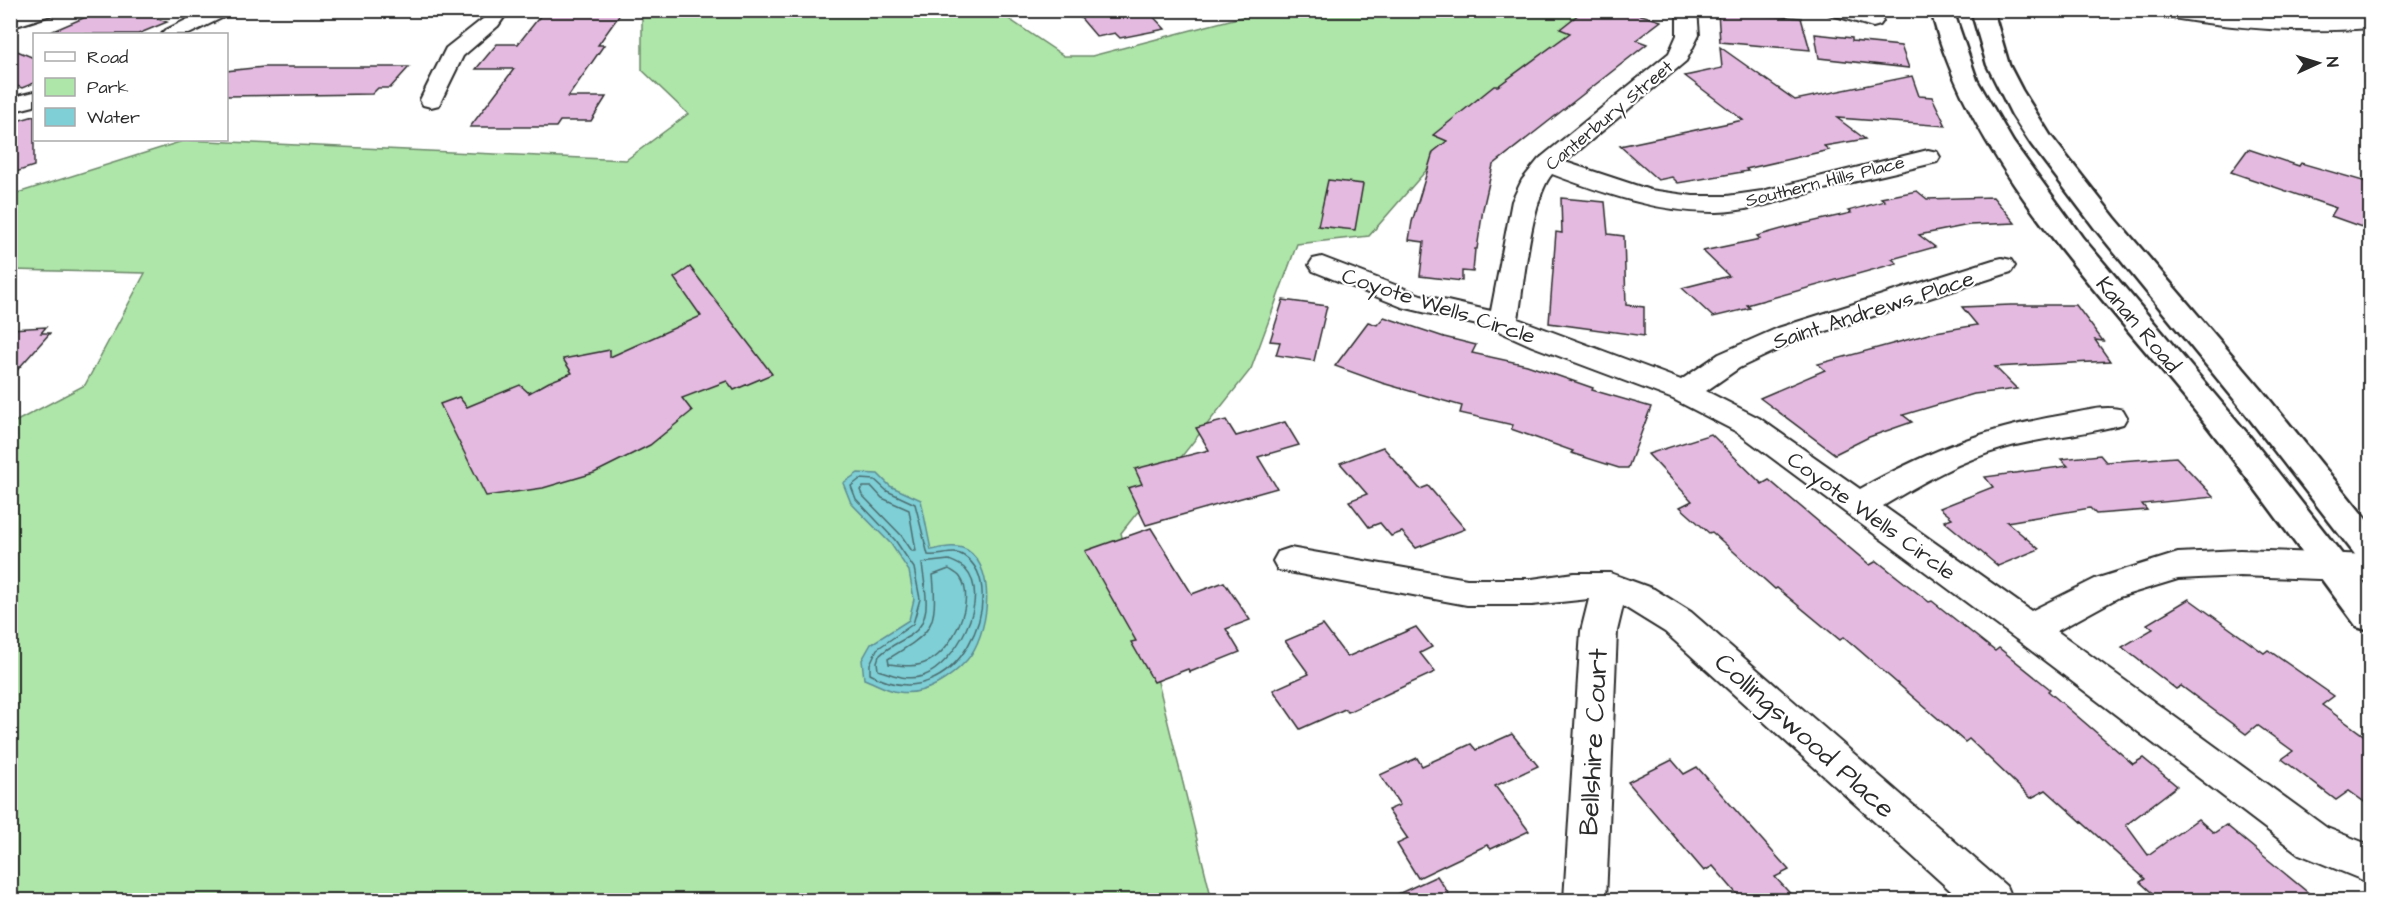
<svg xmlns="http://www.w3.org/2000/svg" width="2381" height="911" viewBox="0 0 2381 911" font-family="'Architects Daughter',sans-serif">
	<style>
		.green { fill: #aee5a8; stroke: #6c886a; stroke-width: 1.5 }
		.water { fill: #7ecfd6; stroke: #5d8d92; stroke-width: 1.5 }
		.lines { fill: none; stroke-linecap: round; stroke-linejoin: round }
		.shore { stroke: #4c6d6f; stroke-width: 1.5 }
		.building { fill: #e4bae1; stroke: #2b2b2b; stroke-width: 1.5 }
		.minor-casing { stroke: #2b2b2b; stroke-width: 4 }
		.secondary-casing { stroke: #2b2b2b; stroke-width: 5 }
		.minor { fill: #fff; fill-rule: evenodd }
		.secondary { fill: #fff; fill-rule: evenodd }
		.labels { text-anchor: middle; stroke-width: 4.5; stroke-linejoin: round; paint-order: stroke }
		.far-street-label { font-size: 18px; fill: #2b2b2b; stroke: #fff }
		.street-label { font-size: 22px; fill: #2b2b2b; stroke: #fff }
		.near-street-label { font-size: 27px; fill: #2b2b2b; stroke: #fff }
	</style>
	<rect width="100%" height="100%" fill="#fff"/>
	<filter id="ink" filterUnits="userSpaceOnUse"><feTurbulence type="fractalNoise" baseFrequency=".0167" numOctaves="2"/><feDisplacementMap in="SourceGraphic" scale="12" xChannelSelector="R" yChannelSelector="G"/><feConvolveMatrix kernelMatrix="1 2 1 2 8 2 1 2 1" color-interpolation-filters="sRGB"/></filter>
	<g filter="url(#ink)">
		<path class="green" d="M642,11H997L1064,56H1092L1264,11H1605L1444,150L1369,236L1297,244L1251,369L1121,533L1212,900H11V424L85,385L145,273L11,270V195L186,140L626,160L688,114L642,70Z"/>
		<path class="water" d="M858,473L878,474L890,486L921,500L931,550C942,548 956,544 967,550C998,570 988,636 967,660C951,678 925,696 899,692C888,691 875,683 864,679L862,660L871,644L909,620L914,599L909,571L891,544L851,503L843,483Z"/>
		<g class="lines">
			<g class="shore">
				<path d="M860,479L875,480L887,491L915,504L928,555C940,557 954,549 964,556C1013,588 957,724 870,674V664L877,649L913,624L920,599L914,568L895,540L856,499L851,486Z"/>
				<path d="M863,487H872L882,498L909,510L916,551H912L901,535L862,495L860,490Z"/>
				<path d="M949,560C954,562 962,565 965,569C993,598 954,665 923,676C907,681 893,675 878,670L877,662L879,656C889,646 900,642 911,635C935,619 924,586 922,563Z"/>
				<path d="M949,569C952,571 958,574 960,577C977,600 952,650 929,661C915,668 904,666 889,664L888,659C932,632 938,628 933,575Z"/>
			</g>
		</g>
		<g class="building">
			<path d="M102,10H131L167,22L138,34H46Z"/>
			<path d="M545,10H623L598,45H604L568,97H606L591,121H560L556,127H470L514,69H476L497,44H518Z"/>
			<path d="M1074,10H1147L1165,29L1120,38L1115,33L1097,37Z"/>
			<path d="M1584,10H1625L1661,21L1636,40L1647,44L1493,165L1483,209L1477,249H1475L1473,272L1462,271V281L1420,276L1424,242L1409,240L1412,222L1433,152L1447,141L1433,135L1494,86H1498L1570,33L1560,29Z"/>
			<path d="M1718,12L1801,18L1810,50L1720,42Z"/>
			<path d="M1815,34L1852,38V41L1901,46L1909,68L1819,58Z"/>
			<path d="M1720,47L1795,100L1912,76L1919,96L1932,97L1946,126L1837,118L1865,139L1824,146L1829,150L1746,169L1748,171L1678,183L1672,177L1658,180L1620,146L1743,120L1685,76L1722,68Z"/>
			<path d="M10,48L34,58V83L22,88L10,83Z"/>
			<path d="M264,67H409L390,88H378L372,94L226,96V71Z"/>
			<path d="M34,116V166L10,174V123Z"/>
			<path d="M2248,149L2299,166L2301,163L2370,183V230L2331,216L2336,208L2231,172Z"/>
			<path d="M1328,180L1363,184L1355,230L1318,226Z"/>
			<path d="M1917,191L1927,199L1993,197L2015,223L1969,225L1919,235L1935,247L1892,259L1897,263L1747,305L1750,308L1713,317L1682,288L1729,276L1703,251L1760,239L1757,236L1789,227L1851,213L1848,211L1885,201L1881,198Z"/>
			<path d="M1561,198L1605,202L1608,234L1624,236L1626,305L1644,307V336L1549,323L1556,232L1562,233Z"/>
			<path d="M690,267L772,374L734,390L727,381L682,398L692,411L650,445L594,473L543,488L486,496L440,404L459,397L467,407L520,385L529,393L549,382L572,373L563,359L610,350V357L701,316L674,278Z"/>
			<path d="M1283,300L1327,306L1314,361L1276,355L1280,342L1270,341Z"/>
			<path d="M2011,305H2076L2103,341L2095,340L2110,361L1995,367L2017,389L1974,394L1903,415L1912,422L1869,437L1835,454L1760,398L1825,370L1818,364L1936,332L1977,325L1962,307Z"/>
			<path d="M1384,317L1444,337L1476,345L1472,353L1527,365L1593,388L1592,390L1651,407L1628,468H1619L1571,453L1573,451L1511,429L1513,425L1460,413L1462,406L1382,383L1335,366L1368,322L1377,325Z"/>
			<path d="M46,327L41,333H50L10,378V329Z"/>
			<path d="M1226,420L1236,436L1285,422L1299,445L1258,457L1277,488L1146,525L1128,488L1142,484L1135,469L1209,450L1196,428Z"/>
			<path d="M1711,434L1762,484L1769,480L1870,565L1877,561L1929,602L1932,601L1995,651L1999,648L2050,689L2048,691L2133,764L2143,758L2177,786L2126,825L2148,855L2198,819L2214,833L2226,825L2317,900H2160L2140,882L2145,879L2046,790L2031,798L1969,739L1965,742L1844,637L1840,640L1777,588L1775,589L1712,532L1709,533L1680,507L1692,501L1648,454Z"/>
			<path d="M1383,447L1420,489L1428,486L1465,529L1416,548L1402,532L1391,536L1380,523L1369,527L1349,501L1367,494L1340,463Z"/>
			<path d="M2100,455L2106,462L2176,457L2214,497L2142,504L2147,510L2096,514L2090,508L2007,522L2039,549L1998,566L1944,521L1952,518L1940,508L1993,487L1985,477L2068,466L2061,459Z"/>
			<path d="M1151,528L1192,594L1224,582L1250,620L1226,629L1240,652L1190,672L1188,669L1154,682L1131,642L1136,641L1085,551Z"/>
			<path d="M2189,599L2264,653L2268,650L2334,696L2322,705L2370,740V806L2349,791L2336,800L2282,759L2293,751L2257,725L2246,734L2181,686L2176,689L2122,647L2153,629L2147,624Z"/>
			<path d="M1323,625L1347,657L1416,627L1432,647L1420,653L1435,672L1348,712L1345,709L1300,729L1273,690L1309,674L1285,641Z"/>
			<path d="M1512,734L1538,766L1495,786L1529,831L1491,849L1487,845L1418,878L1397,844L1408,839L1388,810L1400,805L1380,775L1417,758L1422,766L1471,744L1476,750Z"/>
			<path d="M1672,760L1684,774L1697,767L1789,870L1775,877L1796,900H1742L1713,866L1704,871L1628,782Z"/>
			<path d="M1437,876L1453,900H1385Z"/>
		</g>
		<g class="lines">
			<g class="minor-casing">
				<g id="minor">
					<path d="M25,10H57L54,14L10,28V15Z"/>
					<path d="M206,10H233L230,14L189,34H162L166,30Z"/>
					<path d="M488,10H509L498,26L463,56L439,105L431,107L423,105L420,100L446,48L484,18Z"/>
					<path d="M1677,10H1697L1699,35L1686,61L1565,162L1650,190L1693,196H1727L1762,191L1928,150L1937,152L1940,157L1937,162C1898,172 1859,180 1820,190C1786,199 1753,211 1717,212C1660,213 1605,194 1552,174C1531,199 1524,283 1518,319L1681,380L1719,354L1778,328L1993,260L2002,258L2011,260L2015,266L2011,272L1798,340L1739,368L1706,391L1759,418L1860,489C1930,450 1989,427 2069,414C2087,411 2105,405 2123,410L2127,417L2123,424C2084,435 2043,437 2004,448C1961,460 1921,483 1883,506L2031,611L2095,579L2178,553L2240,550L2370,555V581L2240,576L2178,579L2119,597L2057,631L2327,828L2370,845V883L2299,854L2016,639L1737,432L1673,399L1532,346L1494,329L1402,307L1313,271L1309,265L1313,259L1322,257L1421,295L1491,311L1512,201L1522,180L1539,159L1669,53L1677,35Z"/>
					<path d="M1826,10C1842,10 1873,6 1883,21L1880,25L1873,27L1829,14Z"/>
					<path d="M2150,10C2224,10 2296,20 2370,16V28C2300,34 2230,28 2160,16L2153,14Z"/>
					<path d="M34,92V106L10,112V98Z"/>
					<path d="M1290,548L1467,579H1532L1574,573H1610L1654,589L1691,612L2006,886L2012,900H1961L1665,632L1623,606L1617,631L1606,900H1564L1581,631L1589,599L1532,605H1467L1278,570L1273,561L1278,552Z"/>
				</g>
			</g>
			<g class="secondary-casing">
				<g id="secondary">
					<path d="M1931,10H1953L1977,80L2013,142L2082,237L2247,433L2370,590V631L2357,627C2301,552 2247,475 2188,402C2094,287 1967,157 1931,10Z"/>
					<path d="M1971,10H1993L2009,65L2022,90L2050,135L2115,218L2261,389L2370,524V561L2357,557L2238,404L2096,230L2031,144L2012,115L1987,65Z"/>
				</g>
			</g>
			<use href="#minor" class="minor"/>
			<use href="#secondary" class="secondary"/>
		</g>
	</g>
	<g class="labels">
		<g class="far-street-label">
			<text transform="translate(1609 115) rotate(-40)" y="6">Canterbury Street</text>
			<text transform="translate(1825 181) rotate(-14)" y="6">Southern Hills Place</text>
		</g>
		<g class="street-label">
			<text transform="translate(1439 305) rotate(18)" y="8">Coyote Wells Circle</text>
			<text transform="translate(1873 309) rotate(-18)" y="8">Saint Andrews Place</text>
			<text transform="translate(2139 324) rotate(50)" y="8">Kanan Road</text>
			<text transform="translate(1872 515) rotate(36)" y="8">Coyote Wells Circle</text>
		</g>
		<g class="near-street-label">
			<text transform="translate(1805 735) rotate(42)" y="9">Collingswood Place</text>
			<text transform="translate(1593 742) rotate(-87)" y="9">Bellshire Court</text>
		</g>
	</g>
	<rect width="2381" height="911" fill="none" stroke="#fff" stroke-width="36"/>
	<rect x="18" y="18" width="2345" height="875" fill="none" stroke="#2b2b2b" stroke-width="2" filter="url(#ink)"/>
	<rect x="33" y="33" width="195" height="108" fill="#ffffff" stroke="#aaaaaa" stroke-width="1.5"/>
	<rect x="45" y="52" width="30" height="9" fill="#ffffff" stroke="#aaaaaa" stroke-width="1.5"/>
	<text x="87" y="63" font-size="18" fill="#2b2b2b">Road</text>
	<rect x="45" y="78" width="30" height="18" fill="#aee5a8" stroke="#aaaaaa" stroke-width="1.5"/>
	<text x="87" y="93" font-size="18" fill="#2b2b2b">Park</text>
	<rect x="45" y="108" width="30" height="18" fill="#7ecfd6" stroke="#aaaaaa" stroke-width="1.5"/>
	<text x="87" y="123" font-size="18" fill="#2b2b2b">Water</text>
	<g transform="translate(2318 63) rotate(86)" stroke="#ffffff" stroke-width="4.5" paint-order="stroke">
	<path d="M0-4.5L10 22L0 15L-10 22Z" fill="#2b2b2b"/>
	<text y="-9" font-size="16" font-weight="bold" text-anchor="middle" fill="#2b2b2b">N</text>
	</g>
</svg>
